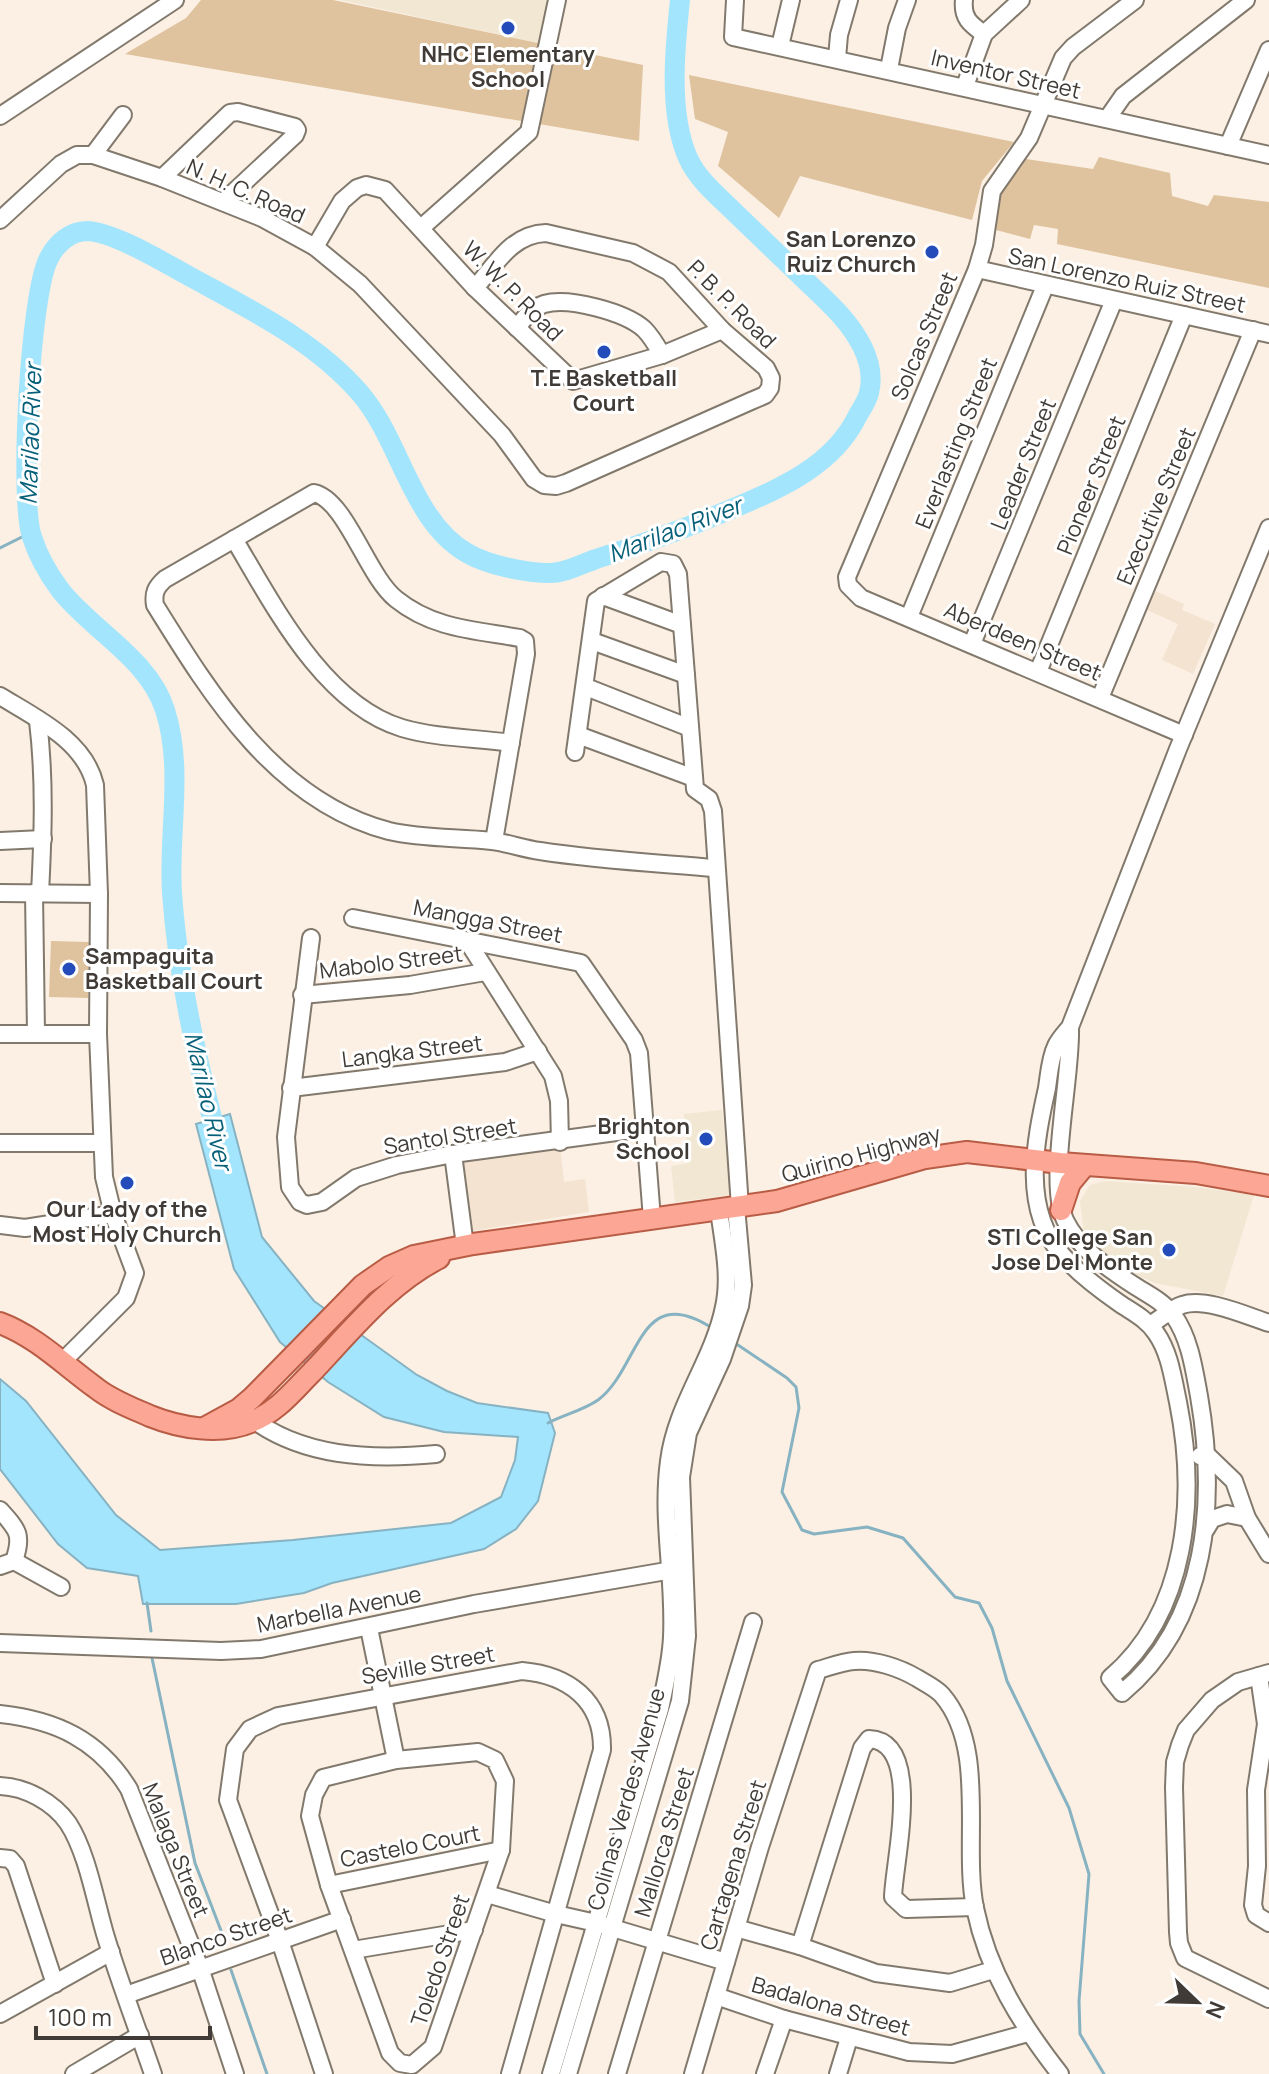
<svg xmlns="http://www.w3.org/2000/svg" width="1269" height="2074" viewBox="0 0 1269 2074" font-family="Manrope,sans-serif">
	<style>
		.built { fill: #f3e3d0 }
		.education { fill: #f2e7d2 }
		.green { fill: #dfc29e }
		.water { fill: #a4e5fe; stroke: #86b2c2; stroke-width: 2 }
		.lines { fill: none; stroke-linecap: round; stroke-linejoin: round }
		.stream { stroke: #86b2c2; stroke-width: 3 }
		.river { stroke: #a4e5fe; stroke-width: 20 }
		.minor-casing { stroke: #82796d; stroke-width: 20 }
		.major-casing { stroke: #b95c46; stroke-width: 24 }
		.minor { stroke: #fff; stroke-width: 16 }
		.major { stroke: #fca795; stroke-width: 20 }
		.poi-dot { fill: #234bb9; stroke: #fff; stroke-width: 3 }
		.labels { text-anchor: middle; stroke-width: 6; stroke-linejoin: round; paint-order: stroke }
		.poi-label { font-size: 22px; font-weight: bold; fill: #403b36; stroke: #fff }
		.street-label { font-size: 22px; fill: #403b36; stroke: #fff }
		.water-label { font-size: 24px; font-style: italic; fill: #076079; stroke: #fff }
	</style>
	<rect width="100%" height="100%" fill="#fbf0e3"/>
	<g class="built">
		<path d="M1151,589L1184,604L1182,610L1215,624L1193,674L1162,660L1178,624L1143,608Z"/>
		<path d="M560,1146L564,1182L585,1179L589,1212L466,1232L457,1161Z"/>
	</g>
	<g class="education">
		<path d="M340,0H552L543,44Z"/>
		<path d="M722,1110L731,1195L675,1202L671,1166L689,1163L684,1114Z"/>
		<path d="M1106,1181L1195,1187L1254,1195L1223,1296L1155,1283L1117,1266L1084,1233L1080,1201L1090,1185Z"/>
	</g>
	<g class="green">
		<path d="M201,0H333L643,65L639,141L125,54L186,18Z"/>
		<path d="M689,75L1014,142L982,181L972,220L800,176L779,218L718,166L728,132L695,119Z"/>
		<path d="M1099,157L1170,173L1172,196L1208,206L1214,195L1269,202V288L1057,244L1058,229L1034,225L1030,239L996,230L999,196L1026,159L1093,169Z"/>
		<path d="M51,941L89,942L88,998L49,997Z"/>
	</g>
	<path class="water" d="M230,1114L262,1237L314,1301L417,1375L447,1391L477,1403L548,1413L555,1433L538,1501L516,1529L484,1549L332,1583L304,1593L236,1604H143L138,1576L87,1568L58,1544L0,1469V1379L26,1401L116,1515L160,1550L293,1540L451,1523L501,1497L515,1460L518,1437L444,1432L384,1417L328,1382L280,1342L234,1269L196,1124Z"/>
	<g class="lines">
		<g class="stream">
			<path d="M0,548L30,533"/>
			<path d="M735,1343L787,1378L796,1387L799,1408L782,1492L802,1530L814,1534L867,1527L903,1538L955,1597L979,1603L992,1628L1007,1681L1069,1808L1089,1874L1079,2001L1080,2034L1104,2074"/>
			<path d="M548,1423C563,1415 584,1410 598,1400C640,1369 638,1280 712,1328"/>
			<path d="M147,1603L151,1631"/>
			<path d="M152,1658L195,1863L225,1941"/>
			<path d="M231,1970L267,2074"/>
		</g>
		<path class="river" d="M219,1146C198,1063 178,979 172,893C168,833 184,769 165,710C149,659 93,631 61,591C49,575 38,556 32,537C19,499 30,292 49,258C56,244 70,231 87,231C114,232 163,262 187,275C247,308 314,340 359,392C400,438 411,521 467,553C487,565 526,573 550,573C565,573 582,564 596,559C643,544 689,527 734,508C783,487 834,465 858,415C862,408 867,401 869,393C873,377 869,360 862,346C849,320 827,301 806,281C780,256 753,230 727,205C712,191 696,176 688,158C668,113 675,47 680,0"/>
		<g class="minor-casing">
			<g id="minor">
				<path d="M735,0L733,37L1269,155"/>
				<path d="M964,0C962,18 970,24 984,34"/>
				<path d="M1135,0L1073,47L1063,58L1029,138L992,191L984,245L977,269L847,577L848,585L861,598L1184,735"/>
				<path d="M780,46L791,0"/>
				<path d="M837,58L839,35L849,0"/>
				<path d="M889,69L897,28L907,0"/>
				<path d="M965,86L984,34L1021,0"/>
				<path d="M0,116L175,0"/>
				<path d="M1107,119L1123,96L1246,0"/>
				<path d="M1228,146L1269,50"/>
				<path d="M93,155L123,115"/>
				<path d="M162,178L230,113L238,112L295,127L297,130L295,135L223,202"/>
				<path d="M0,220L61,164L77,155H93L162,178L262,218L315,247L360,284L502,435L534,479L544,485L556,486L566,483L751,401L765,395L770,388L771,378L766,368L722,330L669,272L633,253L546,233C512,234 496,264 475,288"/>
				<path d="M421,228L529,132L557,0"/>
				<path d="M315,247L342,201L357,188L366,185L385,190L475,288L573,381L662,355L722,330"/>
				<path d="M977,269L1269,334"/>
				<path d="M517,328C524,318 532,308 544,304C569,297 625,312 644,329C651,336 657,346 662,355"/>
				<path d="M234,539C273,604 323,704 402,728C436,738 475,738 511,743"/>
				<path d="M603,596L682,625"/>
				<path d="M909,617L1045,286"/>
				<path d="M592,641L686,675"/>
				<path d="M972,644L1114,300"/>
				<path d="M1038,672L1184,315"/>
				<path d="M586,687L690,728"/>
				<path d="M0,696C36,718 85,741 95,785L99,894L98,1034L104,1177L113,1214L135,1273L126,1298L63,1361"/>
				<path d="M1100,698L1253,330"/>
				<path d="M38,721C45,779 43,835 40,893"/>
				<path d="M578,735L694,778"/>
				<path d="M575,752L596,601L661,562L673,564L678,574L695,789L709,799L713,811L740,1207"/>
				<path d="M0,841L43,839"/>
				<path d="M494,841L526,654L525,641L520,638C475,630 433,629 396,599C367,576 346,500 314,493L165,579C156,587 153,593 155,605C212,697 277,802 389,831C424,839 457,837 492,841C508,843 524,849 540,851C597,860 657,863 715,868"/>
				<path d="M0,893L99,894"/>
				<path d="M34,893L36,1033"/>
				<path d="M353,918L581,963L634,1040L639,1053L652,1219"/>
				<path d="M311,938L286,1137L290,1187L300,1202L307,1205L322,1202L356,1178L397,1165L453,1154L646,1128"/>
				<path d="M468,942L553,1076L559,1101L560,1142"/>
				<path d="M302,995L410,985L485,972"/>
				<path d="M1070,1027C1072,1076 1047,1180 1065,1220C1078,1248 1110,1270 1135,1286C1149,1295 1164,1302 1174,1316C1190,1339 1194,1369 1199,1396C1217,1500 1209,1621 1122,1693L1110,1678C1188,1612 1197,1497 1178,1402C1173,1379 1170,1353 1156,1333C1147,1319 1132,1312 1119,1303C1099,1289 1079,1274 1063,1256C1021,1210 1035,1142 1047,1088C1049,1075 1050,1058 1056,1046C1059,1039 1066,1032 1070,1027L1178,749L1269,528"/>
				<path d="M0,1034H98"/>
				<path d="M291,1088L505,1062L538,1051"/>
				<path d="M0,1143H102"/>
				<path d="M453,1154L465,1246"/>
				<path d="M0,1225L25,1228L113,1214"/>
				<path d="M1150,1325C1160,1319 1172,1308 1182,1305C1206,1297 1247,1316 1269,1323"/>
				<path d="M247,1415C300,1458 372,1460 436,1454"/>
				<path d="M1200,1456L1207,1455L1234,1481L1247,1518L1269,1554"/>
				<path d="M0,1510C18,1530 23,1535 14,1561L0,1566"/>
				<path d="M1206,1529L1212,1519L1227,1514L1247,1518"/>
				<path d="M14,1561L61,1587"/>
				<path d="M369,1628L396,1760"/>
				<path d="M0,1643L221,1651L261,1649L474,1604L678,1569"/>
				<path d="M1269,1673L1238,1682L1212,1700L1186,1730L1180,1745L1175,1762L1174,1787L1178,1932L1179,1943L1185,1958L1269,1999"/>
				<path d="M1259,1676L1266,1724L1256,1790L1257,1866L1253,1905L1256,1915L1269,1923"/>
				<path d="M0,1714C56,1720 99,1740 129,1789L200,1968L235,2074"/>
				<path d="M478,1752L495,1760L505,1781L501,1850L433,2047L412,2065L400,2063L390,2053L329,1885L310,1816L314,1795L323,1778L396,1760Z"/>
				<path d="M0,1786C26,1787 53,1802 68,1823C87,1852 95,1900 105,1934C119,1981 137,2027 153,2074"/>
				<path d="M0,1858L10,1859L16,1866L55,1984"/>
				<path d="M329,1885L501,1850"/>
				<path d="M487,1894L556,1914L596,1923L726,1962"/>
				<path d="M736,1928L800,1946L876,1973L950,1983L993,1970"/>
				<path d="M800,1946L862,1748L869,1739C924,1741 894,1861 893,1897L906,1909L975,1907"/>
				<path d="M353,1950L474,1930"/>
				<path d="M126,1995L342,1919"/>
				<path d="M716,1996L784,2019L909,2052L952,2054L1028,2033"/>
				<path d="M0,2014L111,1952"/>
				<path d="M74,2074L140,2035"/>
				<path d="M324,2074L280,1941L228,1800L235,1749L250,1729L278,1716L522,1671C568,1675 603,1700 602,1750L510,2074"/>
				<path d="M551,2074L660,1709C665,1685 671,1661 672,1637C675,1578 661,1520 669,1461C676,1405 713,1361 724,1307C731,1276 723,1241 719,1210"/>
				<path d="M568,2074L680,1701L687,1636L681,1477L688,1433L722,1359L740,1306L743,1285L736,1207"/>
				<path d="M617,2074L753,1622"/>
				<path d="M693,2074L760,1847L818,1670C829,1667 842,1662 854,1661C874,1659 900,1668 917,1678C925,1683 936,1688 942,1695C988,1748 962,1843 975,1908C988,1972 1021,2024 1060,2074"/>
				<path d="M765,2074L784,2019"/>
				<path d="M838,2074L849,2038"/>
			</g>
		</g>
		<g class="major-casing">
			<g id="major">
				<path d="M1061,1210L1070,1183L1085,1165"/>
				<path d="M0,1323C37,1337 64,1365 96,1388C111,1400 132,1408 150,1416C180,1428 220,1435 251,1422C277,1412 293,1391 312,1372C351,1331 388,1284 439,1258"/>
				<path d="M206,1427L239,1409L252,1398L363,1285L389,1267L414,1256L473,1244L777,1201L925,1158L967,1152L1060,1163L1196,1173L1269,1186"/>
			</g>
		</g>
		<use href="#minor" class="minor"/>
		<use href="#major" class="major"/>
	</g>
	<g class="poi-dot">
		<circle cx="508" cy="28" r="8"/>
		<circle cx="932" cy="252" r="8"/>
		<circle cx="604" cy="352" r="8"/>
		<circle cx="69" cy="969" r="8"/>
		<circle cx="706" cy="1139" r="8"/>
		<circle cx="127" cy="1183" r="8"/>
		<circle cx="1169" cy="1250" r="8"/>
	</g>
	<g class="labels">
		<g class="poi-label">
			<text x="508" y="62">NHC Elementary<tspan x="508" dy="25">School</tspan></text>
			<text x="916" y="247" text-anchor="end">San Lorenzo<tspan x="916" dy="25">Ruiz Church</tspan></text>
			<text x="604" y="386">T.E Basketball<tspan x="604" dy="25">Court</tspan></text>
			<text x="85" y="964" text-anchor="start">Sampaguita<tspan x="85" dy="25">Basketball Court</tspan></text>
			<text x="690" y="1134" text-anchor="end">Brighton<tspan x="690" dy="25">School</tspan></text>
			<text x="127" y="1217">Our Lady of the<tspan x="127" dy="25">Most Holy Church</tspan></text>
			<text x="1153" y="1245" text-anchor="end">STI College San<tspan x="1153" dy="25">Jose Del Monte</tspan></text>
		</g>
		<g class="street-label">
			<text transform="translate(1006 74) rotate(13)" y="8">Inventor Street</text>
			<text transform="translate(246 191) rotate(24)" y="8">N. H. C. Road</text>
			<text transform="translate(1127 280) rotate(12)" y="8">San Lorenzo Ruiz Street</text>
			<text transform="translate(513 291) rotate(45)" y="8">W. W. P. Road</text>
			<text transform="translate(732 304) rotate(45)" y="8">P. B. P. Road</text>
			<text transform="translate(924 336) rotate(-67)" y="8">Solcas Street</text>
			<text transform="translate(956 443) rotate(-68)" y="8">Everlasting Street</text>
			<text transform="translate(1023 464) rotate(-68)" y="8">Leader Street</text>
			<text transform="translate(1091 485) rotate(-68)" y="8">Pioneer Street</text>
			<text transform="translate(1156 506) rotate(-67)" y="8">Executive Street</text>
			<text transform="translate(1023 641) rotate(23)" y="8">Aberdeen Street</text>
			<text transform="translate(488 921) rotate(11)" y="8">Mangga Street</text>
			<text transform="translate(391 962) rotate(-7)" y="8">Mabolo Street</text>
			<text transform="translate(412 1051) rotate(-7)" y="8">Langka Street</text>
			<text transform="translate(450 1136) rotate(-9)" y="8">Santol Street</text>
			<text transform="translate(861 1154) rotate(-15)" y="8">Quirino Highway</text>
			<text transform="translate(339 1609) rotate(-11)" y="8">Marbella Avenue</text>
			<text transform="translate(428 1665) rotate(-10)" y="8">Seville Street</text>
			<text transform="translate(626 1799) rotate(-74)" y="8">Colinas Verdes Avenue</text>
			<text transform="translate(664 1842) rotate(-73)" y="8">Mallorca Street</text>
			<text transform="translate(410 1846) rotate(-11)" y="8">Castelo Court</text>
			<text transform="translate(176 1850) rotate(68)" y="8">Malaga Street</text>
			<text transform="translate(733 1865) rotate(-73)" y="8">Cartagena Street</text>
			<text transform="translate(226 1936) rotate(-19)" y="8">Blanco Street</text>
			<text transform="translate(440 1960) rotate(-71)" y="8">Toledo Street</text>
			<text transform="translate(831 2006) rotate(16)" y="8">Badalona Street</text>
		</g>
		<g class="water-label">
			<text transform="translate(31 434) rotate(-88)" y="8">Marilao River</text>
			<text transform="translate(675 530) rotate(-21)" y="8">Marilao River</text>
			<text transform="translate(208 1101) rotate(77)" y="8">Marilao River</text>
		</g>
	</g>
	<g transform="translate(1197 2002) rotate(113)" stroke="#ffffff" stroke-width="6" paint-order="stroke">
	<path d="M0-6L14 30L0 20L-14 30Z" fill="#403b36"/>
	<text y="-12" font-size="22" font-weight="bold" text-anchor="middle" fill="#403b36">N</text>
	</g>
	<path d="M36 2026v12h174v-12" fill="none" stroke="#403b36" stroke-width="4"/>
	<text x="48" y="2026" font-size="24" fill="#403b36" stroke="#ffffff" stroke-width="6" paint-order="stroke">100 m</text>
</svg>
